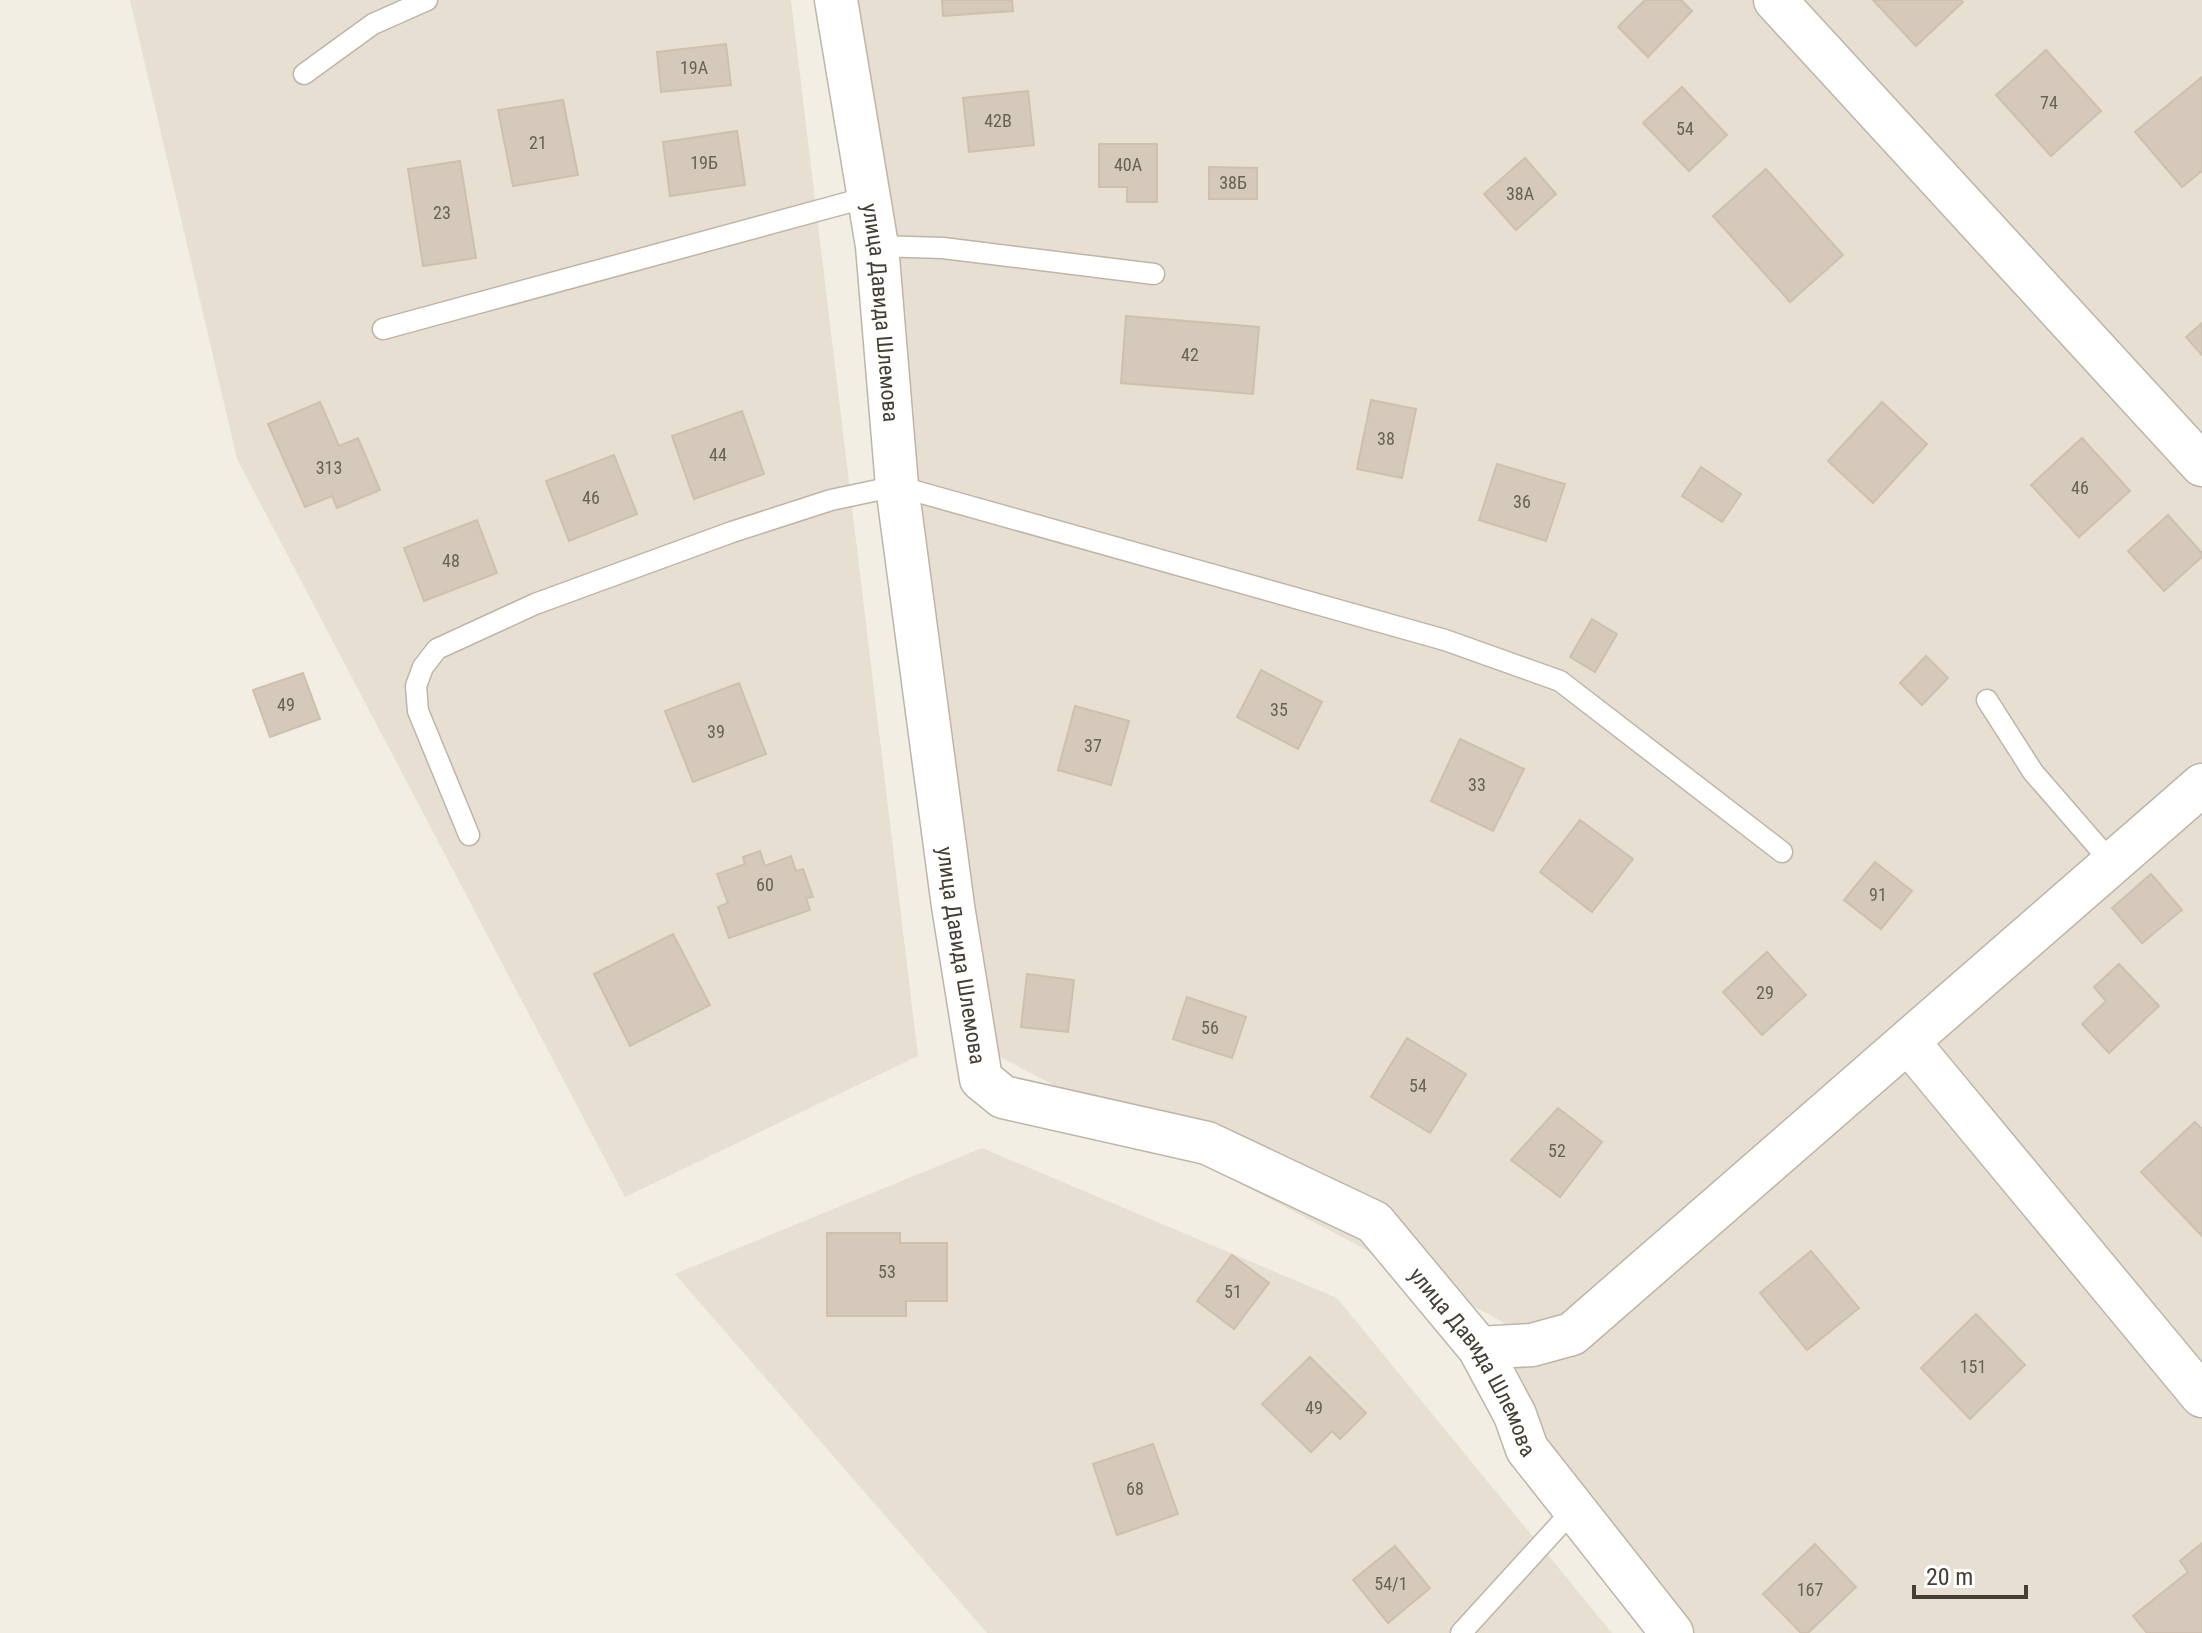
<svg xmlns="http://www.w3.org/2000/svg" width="2202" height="1633" viewBox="0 0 2202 1633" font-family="'Roboto Condensed',sans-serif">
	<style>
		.residential { fill: #e7dfd2 }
		.building { fill: #d4c9ba; stroke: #cfc0ad; stroke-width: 2 }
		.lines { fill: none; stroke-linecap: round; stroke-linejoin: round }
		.service-casing { stroke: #beb5a7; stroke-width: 23 }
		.minor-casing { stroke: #beb5a7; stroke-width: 45 }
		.service { stroke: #fff; stroke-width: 20 }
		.minor { stroke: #fff; stroke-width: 42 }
		.labels { text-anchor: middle; stroke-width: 6; stroke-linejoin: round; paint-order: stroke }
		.number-label { font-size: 18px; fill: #696156 }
		.street-label { font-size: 22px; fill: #453e34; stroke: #fff }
	</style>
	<rect width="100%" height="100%" fill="#f2eee4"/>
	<g class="residential">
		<path d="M130,0H791L918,1056L625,1197L237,459Z"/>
		<path d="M855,0H2202V1633H1685L1537,1444L1503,1322L993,1053Z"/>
		<path d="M982,1148L1337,1298L1612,1633H987L675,1274Z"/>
	</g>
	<g class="building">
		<path d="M942,0H1012L1013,11L943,16Z"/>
		<path d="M1645,0H1681L1692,11L1648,57L1618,27Z"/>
		<path d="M1873,0H1961L1963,2L1916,46Z"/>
		<path d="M726,44L731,85L661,92L657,52Z"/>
		<path d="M2046,50L2101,111L2051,156L1996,95Z"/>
		<path d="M2202,77V171L2182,187L2135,132Z"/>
		<path d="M1682,87L1727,135L1689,171L1643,123Z"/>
		<path d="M1028,91L1034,145L969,152L963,98Z"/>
		<path d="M563,100L578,175L513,186L498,110Z"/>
		<path d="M737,131L745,185L670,196L663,142Z"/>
		<path d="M1099,144H1157V202H1127V187H1099Z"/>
		<path d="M1525,158L1556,194L1516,230L1484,194Z"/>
		<path d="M460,161L476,258L423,266L408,169Z"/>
		<path d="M1209,167L1257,168V199H1209Z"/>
		<path d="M1766,169L1843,255L1790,302L1713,216Z"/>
		<path d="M1126,316L1259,327L1253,394L1121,383Z"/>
		<path d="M2202,323V355L2186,337Z"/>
		<path d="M1371,400L1416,409L1402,478L1357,469Z"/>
		<path d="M320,402L339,446L358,438L380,490L337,508L332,496L305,507L268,424Z"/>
		<path d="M1882,402L1927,444L1873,503L1828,461Z"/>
		<path d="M742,411L764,474L694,499L672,436Z"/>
		<path d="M2082,438L2130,491L2079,537L2031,485Z"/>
		<path d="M614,455L637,514L569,541L546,481Z"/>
		<path d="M1497,464L1565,484L1546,541L1479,520Z"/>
		<path d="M1701,467L1741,494L1722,522L1682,496Z"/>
		<path d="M2168,515L2202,553V557L2164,591L2128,551Z"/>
		<path d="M477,520L497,573L424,601L404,548Z"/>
		<path d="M1592,619L1617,634L1595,672L1570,657Z"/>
		<path d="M1926,656L1948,678L1922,705L1900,683Z"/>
		<path d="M1261,670L1322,702L1298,749L1237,717Z"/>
		<path d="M303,673L320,719L270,737L253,690Z"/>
		<path d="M739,683L766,754L693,782L665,711Z"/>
		<path d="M1075,706L1129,721L1111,785L1058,770Z"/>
		<path d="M1460,739L1524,769L1493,831L1431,801Z"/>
		<path d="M1580,820L1633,859L1592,912L1540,872Z"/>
		<path d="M760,851L765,866L791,856L796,871L803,869L813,897L806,898L810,910L729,938L718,907L728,903L717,874L745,864L743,857Z"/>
		<path d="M1875,862L1912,891L1881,929L1844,900Z"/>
		<path d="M2151,874L2182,910L2142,943L2112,908Z"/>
		<path d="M673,934L710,1005L630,1046L594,974Z"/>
		<path d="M1767,952L1806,995L1762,1035L1723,992Z"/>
		<path d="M2119,964L2159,1006L2109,1053L2082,1024L2106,1001L2094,987Z"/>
		<path d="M1027,974L1074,980L1068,1032L1021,1027Z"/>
		<path d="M1187,997L1246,1017L1232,1058L1173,1039Z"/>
		<path d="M1407,1038L1466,1074L1430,1133L1371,1097Z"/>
		<path d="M1558,1108L1602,1142L1560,1197L1511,1160Z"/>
		<path d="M2195,1122L2202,1129V1236L2141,1172Z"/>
		<path d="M827,1233H900V1243H947V1301H906V1316H827Z"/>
		<path d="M1811,1251L1859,1308L1807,1350L1760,1293Z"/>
		<path d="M1232,1255L1269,1283L1234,1329L1197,1301Z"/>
		<path d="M1976,1314L2025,1365L1970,1419L1921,1368Z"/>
		<path d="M1310,1357L1366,1413L1340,1439L1332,1431L1311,1452L1262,1404Z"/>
		<path d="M1153,1444L1178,1514L1117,1535L1093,1464Z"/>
		<path d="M2202,1543V1633H2147L2133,1616L2188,1572L2180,1561Z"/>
		<path d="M1815,1544L1856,1587L1808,1633H1801L1763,1594Z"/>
		<path d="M1395,1546L1430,1588L1388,1623L1353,1580Z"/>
	</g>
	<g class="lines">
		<g class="service-casing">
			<g id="service">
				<path d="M304,74L373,24L427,0"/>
				<path d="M877,246L943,248L1154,274"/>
				<path d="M383,329L868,197"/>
				<path d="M1987,700L2033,772L2111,862"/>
				<path d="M469,835L418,711L416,686L423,667L437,649L535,604L732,532L831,500L897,486L1445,640L1560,681L1782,852"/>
				<path d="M1461,1633L1574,1509"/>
			</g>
		</g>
		<g class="minor-casing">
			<g id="minor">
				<path id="s1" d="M836,0L877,246L897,486L953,906L981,1079L1003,1097L1207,1143L1374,1222L1479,1348L1515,1415L1527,1449L1672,1633"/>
				<path d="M1775,0L2202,465"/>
				<path d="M1909,1043L2202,1396"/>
				<path d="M1479,1348L1532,1345L1572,1334L2202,785"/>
			</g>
		</g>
		<use href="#service" class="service"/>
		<use href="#minor" class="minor"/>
	</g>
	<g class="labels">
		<g class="number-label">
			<text x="694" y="74">19А</text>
			<text x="2049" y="109">74</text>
			<text x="998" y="127">42В</text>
			<text x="1685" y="135">54</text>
			<text x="538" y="149">21</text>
			<text x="704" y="169">19Б</text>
			<text x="1128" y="171">40А</text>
			<text x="1233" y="189">38Б</text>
			<text x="1520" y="200">38А</text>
			<text x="442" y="219">23</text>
			<text x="1190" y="361">42</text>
			<text x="1386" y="445">38</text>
			<text x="718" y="461">44</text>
			<text x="329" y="474">313</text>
			<text x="2080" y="494">46</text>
			<text x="591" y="504">46</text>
			<text x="1522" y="508">36</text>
			<text x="451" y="567">48</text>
			<text x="286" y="711">49</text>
			<text x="1279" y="716">35</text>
			<text x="716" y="738">39</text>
			<text x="1093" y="752">37</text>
			<text x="1477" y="791">33</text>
			<text x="765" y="891">60</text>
			<text x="1878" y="901">91</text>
			<text x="1765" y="999">29</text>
			<text x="1210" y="1034">56</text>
			<text x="1418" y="1092">54</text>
			<text x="1557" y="1157">52</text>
			<text x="887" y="1278">53</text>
			<text x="1233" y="1298">51</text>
			<text x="1973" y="1373">151</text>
			<text x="1314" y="1414">49</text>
			<text x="1135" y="1495">68</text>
			<text x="1391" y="1590">54/1</text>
			<text x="1810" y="1596">167</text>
		</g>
		<g class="street-label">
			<text dy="8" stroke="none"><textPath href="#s1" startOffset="316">улица Давида Шлемова</textPath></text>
			<text dy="8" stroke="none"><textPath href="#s1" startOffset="964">улица Давида Шлемова</textPath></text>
			<text dy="8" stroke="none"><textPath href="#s1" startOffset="1684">улица Давида Шлемова</textPath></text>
		</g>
	</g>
	<path d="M1914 1585v12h112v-12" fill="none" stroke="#453e34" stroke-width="4"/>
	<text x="1926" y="1585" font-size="24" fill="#453e34" stroke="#ffffff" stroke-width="6" paint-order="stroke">20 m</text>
</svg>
